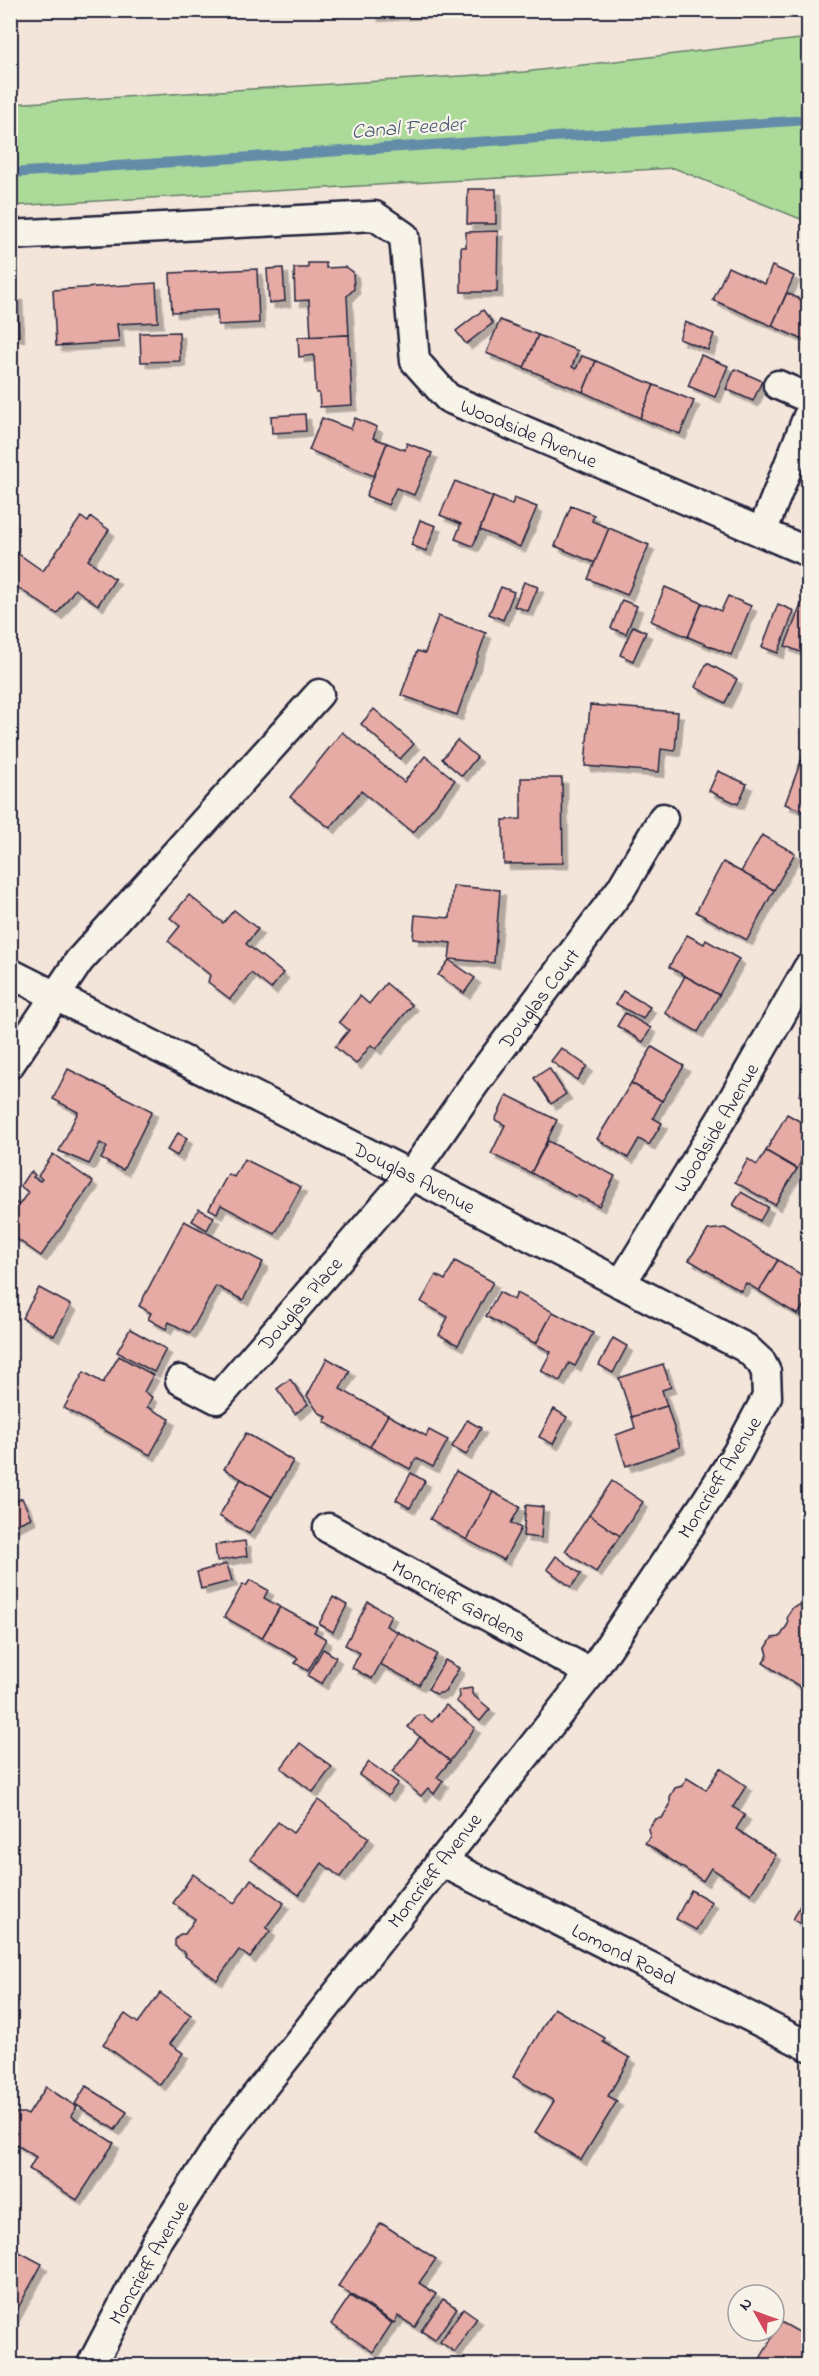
<svg xmlns="http://www.w3.org/2000/svg" width="819" height="2376" viewBox="0 0 819 2376" font-family="'Indie Flower',sans-serif">
	<style>
		.green { fill: #abda99; stroke: #667e6a; stroke-width: 1.5 }
		.lines { fill: none; stroke-linecap: round; stroke-linejoin: round }
		.stream { stroke: #648ca8; stroke-width: 10 }
		.building { fill: #e6aba5; stroke: #22223b; stroke-width: 1.5; filter: url(#shadow) }
		.minor-casing { stroke: #22223b; stroke-width: 33 }
		.minor { stroke: #f7f3e8; stroke-width: 28 }
		.labels { text-anchor: middle; stroke-width: 4.5; stroke-linejoin: round; paint-order: stroke }
		.street-label { font-size: 20px; fill: #22223b; stroke: #f7f3e8 }
		.water-label { font-size: 21px; font-style: italic; fill: #435772; stroke: #f7f3e8 }
	</style>
	<defs>
		<filter id="shadow"><feDropShadow dx="5.5" dy="5.5" stdDeviation="0" flood-color="#0004"/></filter>
	</defs>
	<rect width="100%" height="100%" fill="#f4e5db"/>
	<filter id="ink" filterUnits="userSpaceOnUse"><feTurbulence type="fractalNoise" baseFrequency=".0167" numOctaves="2"/><feDisplacementMap in="SourceGraphic" scale="12" xChannelSelector="R" yChannelSelector="G"/><feConvolveMatrix kernelMatrix="1 2 1 2 8 2 1 2 1" color-interpolation-filters="sRGB"/></filter>
	<g filter="url(#ink)">
		<path class="green" d="M808,38V222L674,168L11,206V104L524,72Z"/>
		<g class="lines">
			<path class="stream" d="M10,173L808,120"/>
		</g>
		<g class="building">
			<path d="M372,10H457V11L373,16Z"/>
			<path d="M468,189H496V224H467Z"/>
			<path d="M498,231L497,292H461V247H466V232Z"/>
			<path d="M308,263H326V268L346,267L353,272L354,289L347,296L349,335L311,337L309,300L295,301L294,268H308Z"/>
			<path d="M772,266L794,276L772,326L713,300L728,267L765,284Z"/>
			<path d="M283,268L285,301L269,303L267,269Z"/>
			<path d="M257,269L259,323L218,325L217,310L172,312L170,273Z"/>
			<path d="M156,283L158,322L117,324L119,342L56,346L53,290Z"/>
			<path d="M787,293L808,303V342L772,326Z"/>
			<path d="M10,295H17L19,336H10Z"/>
			<path d="M483,310L493,323L466,344L456,331Z"/>
			<path d="M500,320L538,335L524,368L486,353Z"/>
			<path d="M685,322L714,334L708,350L679,339Z"/>
			<path d="M179,332L180,361L141,362L140,333Z"/>
			<path d="M349,335L352,405L320,407L319,393H316L314,355L299,357L298,337Z"/>
			<path d="M538,335L578,351L572,367L576,369L582,356L596,361L583,392L524,368Z"/>
			<path d="M701,355L728,366L715,397L688,386Z"/>
			<path d="M596,361L654,385L640,418L583,392Z"/>
			<path d="M735,369L762,381L753,401L726,389Z"/>
			<path d="M654,385L694,401L680,434L640,418Z"/>
			<path d="M305,414L306,431L272,433L271,416Z"/>
			<path d="M322,418L351,429L355,418L377,427L373,438L387,443L374,476L309,450Z"/>
			<path d="M387,443L405,450L407,443L432,453L414,495L396,488L388,505L366,496Z"/>
			<path d="M455,481L493,497L473,546L455,539L461,524L440,515Z"/>
			<path d="M493,497L512,505L514,498L537,507L520,547L480,530Z"/>
			<path d="M571,506L594,515L592,521L609,528L595,563L555,546Z"/>
			<path d="M81,517L88,522L91,517L109,530L88,560L115,579L98,605L75,589L57,614L10,582V548L43,571Z"/>
			<path d="M420,520L436,526L426,551L411,545Z"/>
			<path d="M609,528L649,545L627,595L588,579Z"/>
			<path d="M524,582L538,587L528,611L514,606Z"/>
			<path d="M501,587L514,592L503,620L489,614Z"/>
			<path d="M665,587L702,603L688,637L651,621Z"/>
			<path d="M728,596L751,606L731,655L688,637L702,603L721,611Z"/>
			<path d="M622,600L637,606L626,634L611,628Z"/>
			<path d="M802,602L808,605V655L785,646Z"/>
			<path d="M778,604L794,611L778,653L762,647Z"/>
			<path d="M438,616L486,633L457,715L401,695L417,651L425,653Z"/>
			<path d="M633,626L646,632L633,661L620,655Z"/>
			<path d="M707,663L737,679L725,703L695,687Z"/>
			<path d="M590,705L678,712L675,751L661,749L659,772L585,766Z"/>
			<path d="M374,709L414,744L400,759L361,724Z"/>
			<path d="M342,732L404,782L425,756L455,780L413,833L361,791L330,828L290,797Z"/>
			<path d="M457,740L477,757L462,776L442,759Z"/>
			<path d="M808,743V764L801,761Z"/>
			<path d="M801,761L808,764V813L785,804Z"/>
			<path d="M718,771L747,784L738,804L709,791Z"/>
			<path d="M521,778H562L563,863L504,864L503,820L521,819Z"/>
			<path d="M762,835L795,853L774,890L741,872Z"/>
			<path d="M723,862L774,890L747,940L696,912Z"/>
			<path d="M453,886L500,890L494,963L449,959L451,943L413,939L415,915L450,918Z"/>
			<path d="M189,895L223,923L234,910L258,929L246,944L283,973L271,989L251,973L230,999L208,982L210,975L168,941L180,926L170,918Z"/>
			<path d="M687,935L704,944L706,940L739,959L719,995L669,967Z"/>
			<path d="M449,960L475,978L464,993L438,975Z"/>
			<path d="M685,976L719,995L698,1032L665,1013Z"/>
			<path d="M386,983L412,1005L376,1049L371,1045L356,1064L335,1047L349,1030L339,1022L360,996L369,1004Z"/>
			<path d="M623,991L650,1007L643,1019L616,1004Z"/>
			<path d="M625,1013L651,1028L643,1042L617,1026Z"/>
			<path d="M652,1047L684,1066L662,1101L631,1083Z"/>
			<path d="M561,1048L587,1066L577,1080L551,1061Z"/>
			<path d="M549,1068L566,1094L551,1104L534,1078Z"/>
			<path d="M68,1069L152,1111L123,1170L101,1159L107,1147L100,1143L89,1164L59,1151L78,1112L53,1099Z"/>
			<path d="M631,1083L662,1101L653,1118L662,1123L649,1145L639,1139L628,1158L597,1139Z"/>
			<path d="M808,1084V1103L799,1095Z"/>
			<path d="M507,1095L557,1120L531,1173L491,1154L505,1125L495,1120Z"/>
			<path d="M787,1114L808,1126V1148L797,1169L766,1151Z"/>
			<path d="M178,1133L187,1138L177,1156L167,1150Z"/>
			<path d="M548,1141L615,1176L599,1206L577,1195L576,1197L531,1173Z"/>
			<path d="M766,1151L797,1169L775,1205L735,1182L748,1159L757,1165Z"/>
			<path d="M53,1154L93,1182L41,1256L10,1234V1203L13,1201L19,1205L28,1192L20,1186L28,1174L32,1172L35,1175L33,1177L40,1181L42,1179L38,1176Z"/>
			<path d="M244,1159L301,1187L275,1234L221,1205L217,1213L209,1209L228,1174L234,1177Z"/>
			<path d="M741,1192L768,1207L760,1221L733,1205Z"/>
			<path d="M199,1209L214,1217L207,1230L192,1221Z"/>
			<path d="M184,1221L263,1262L243,1300L216,1286L190,1333L169,1322L166,1329L148,1319L151,1313L139,1306Z"/>
			<path d="M725,1228L778,1260L759,1291L746,1283L741,1291L689,1260L708,1230Z"/>
			<path d="M778,1260L808,1279V1298L798,1315L759,1291Z"/>
			<path d="M455,1261L493,1282L458,1345L439,1335L448,1317L421,1302L436,1275L445,1280Z"/>
			<path d="M39,1288L71,1305L54,1336L22,1318Z"/>
			<path d="M499,1292L514,1300L517,1293L553,1312L536,1344L486,1316Z"/>
			<path d="M553,1312L593,1333L575,1366L569,1363L560,1381L541,1371L551,1352L536,1344Z"/>
			<path d="M130,1329L166,1349L154,1372L117,1352Z"/>
			<path d="M613,1338L627,1346L613,1373L599,1365Z"/>
			<path d="M119,1356L153,1375L144,1392L152,1397L147,1407L170,1419L150,1455L64,1408L84,1372L103,1383Z"/>
			<path d="M327,1358L350,1371L340,1389L388,1415L370,1447L324,1422L327,1417L318,1412L307,1396Z"/>
			<path d="M663,1364L671,1387L662,1390L667,1406L632,1417L619,1378Z"/>
			<path d="M290,1379L308,1404L295,1414L277,1389Z"/>
			<path d="M667,1406L680,1447L626,1466L616,1435L635,1428L632,1417Z"/>
			<path d="M554,1409L567,1417L553,1444L539,1437Z"/>
			<path d="M388,1415L426,1436L429,1430L448,1440L433,1467L416,1458L410,1469L370,1447Z"/>
			<path d="M467,1420L481,1428L466,1455L452,1447Z"/>
			<path d="M246,1433L293,1461L272,1497L224,1469Z"/>
			<path d="M456,1471L493,1492L467,1540L430,1519Z"/>
			<path d="M411,1473L425,1481L410,1508L396,1500Z"/>
			<path d="M241,1479L272,1497L249,1534L219,1516Z"/>
			<path d="M612,1481L643,1502L620,1536L589,1515Z"/>
			<path d="M493,1492L520,1507L511,1523L521,1528L504,1560L467,1540Z"/>
			<path d="M22,1498L31,1518L10,1527V1504Z"/>
			<path d="M526,1505L543,1507L541,1538L523,1536Z"/>
			<path d="M589,1515L620,1536L596,1572L565,1551Z"/>
			<path d="M245,1541L247,1556L217,1561L215,1545Z"/>
			<path d="M556,1556L581,1574L571,1587L547,1569Z"/>
			<path d="M227,1564L232,1581L201,1589L197,1572Z"/>
			<path d="M250,1580L268,1590L264,1598L280,1607L262,1638L224,1617L243,1584L246,1586Z"/>
			<path d="M333,1597L347,1605L333,1632L319,1624Z"/>
			<path d="M805,1597L808,1599V1692L763,1663L768,1655L766,1648L772,1638L780,1637L788,1624L787,1616L793,1607L800,1605Z"/>
			<path d="M368,1602L391,1615L386,1626L398,1632L372,1679L352,1668L360,1653L345,1645Z"/>
			<path d="M280,1607L317,1627L314,1632L326,1639L308,1671L295,1663L298,1658L262,1638Z"/>
			<path d="M398,1632L437,1654L419,1685L380,1664Z"/>
			<path d="M323,1649L336,1657L322,1684L308,1676Z"/>
			<path d="M445,1660L459,1668L445,1692L436,1694L428,1689Z"/>
			<path d="M472,1688V1694L490,1709L480,1721L456,1701L460,1697L459,1690Z"/>
			<path d="M446,1705L475,1728L450,1761L408,1727L417,1716L423,1715L432,1722Z"/>
			<path d="M420,1737L450,1761L437,1777L443,1781L434,1794L428,1788L421,1796L392,1772Z"/>
			<path d="M300,1743L332,1767L313,1792L281,1768Z"/>
			<path d="M369,1762L398,1783L388,1796L359,1775Z"/>
			<path d="M720,1768L746,1786L733,1807L745,1815L736,1829L776,1855L751,1894L711,1868L703,1881L645,1843L650,1836L648,1829L655,1819L662,1818L670,1805V1797L675,1788L682,1786L687,1778L706,1790Z"/>
			<path d="M318,1800L369,1838L340,1877L322,1863L299,1895L250,1859L278,1822L293,1833Z"/>
			<path d="M193,1874L234,1904L251,1879L284,1903L266,1927L270,1931L250,1958L239,1950L217,1980L185,1956L186,1954L175,1946V1940L180,1934H185L195,1919L173,1903Z"/>
			<path d="M808,1889V1928L793,1920Z"/>
			<path d="M691,1890L712,1902L696,1930L676,1919Z"/>
			<path d="M160,1993L191,2015L170,2044L183,2053L160,2085L103,2044L125,2014L138,2023Z"/>
			<path d="M554,2008L605,2038L603,2042L630,2058L608,2096L617,2101L581,2160L535,2132L554,2101L513,2077Z"/>
			<path d="M86,2086L127,2112L115,2130L75,2104Z"/>
			<path d="M46,2087L77,2107L71,2116L114,2143L77,2200L29,2169L36,2157L11,2141L16,2133L12,2131L10,2122L16,2113H24L28,2115Z"/>
			<path d="M381,2223L436,2259L419,2283L436,2294L415,2327L398,2316L394,2323L338,2286Z"/>
			<path d="M10,2247L42,2264L12,2319L10,2318Z"/>
			<path d="M350,2296L392,2323L373,2352L331,2324Z"/>
			<path d="M443,2299L457,2308L435,2340L421,2331Z"/>
			<path d="M463,2308L477,2318L455,2352L440,2342Z"/>
			<path d="M781,2322L806,2336L802,2342L808,2346V2366H756Z"/>
		</g>
		<g class="lines">
			<g class="minor-casing">
				<g id="minor">
					<path id="s1" d="M10,235L375,216L404,236L415,361L448,398L808,552"/>
					<path d="M778,385L808,398"/>
					<path d="M762,532L808,416"/>
					<path id="s2" d="M10,973L411,1175L746,1348L761,1362L766,1372L767,1397L737,1453L703,1506L591,1673L228,2131L156,2242L91,2366"/>
					<path d="M10,1064L79,961L319,694"/>
					<path id="s3" d="M621,1284L728,1108L808,968"/>
					<path id="s4" d="M180,1380L217,1399L411,1175L475,1083L621,889L663,818"/>
					<path id="s5" d="M328,1528L591,1673"/>
					<path id="s6" d="M440,1861L808,2046"/>
				</g>
			</g>
			<use href="#minor" class="minor"/>
		</g>
	</g>
	<g class="labels">
		<g class="street-label">
			<text dy="7" stroke="none"><textPath href="#s1" startOffset="664">Woodside Avenue</textPath></text>
			<text dy="7" stroke="none"><textPath href="#s4" startOffset="556">Douglas Court</textPath></text>
			<text dy="7" stroke="none"><textPath href="#s3" startOffset="183">Woodside Avenue</textPath></text>
			<text dy="7" stroke="none"><textPath href="#s2" startOffset="453">Douglas Avenue</textPath></text>
			<text dy="7" stroke="none"><textPath href="#s4" startOffset="168">Douglas Place</textPath></text>
			<text transform="translate(719 1477) rotate(-58)" y="7">Moncrieff Avenue</text>
			<text dy="7" stroke="none"><textPath href="#s5" startOffset="150">Moncrieff Gardens</textPath></text>
			<text transform="translate(434 1870) rotate(-52)" y="7">Moncrieff Avenue</text>
			<text dy="7" stroke="none"><textPath href="#s6" startOffset="206">Lomond Road</textPath></text>
			<text transform="translate(148 2262) rotate(-60)" y="7">Moncrieff Avenue</text>
		</g>
		<g class="water-label">
			<text transform="translate(408 127) rotate(-4)" y="7">Canal Feeder</text>
		</g>
	</g>
	<rect width="819" height="2376" fill="none" stroke="#f7f3e8" stroke-width="36"/>
	<rect x="18" y="18" width="783" height="2340" fill="none" stroke="#22223b" stroke-width="2" filter="url(#ink)"/>
	<g transform="translate(756 2313) rotate(310)"><circle r="28" fill="#f7f3e8" stroke="#a29fa3" stroke-width="1.5"/>
	<path d="M0-4.5L10 22L0 15L-10 22Z" fill="#d1495b"/>
	<text y="-9" font-size="16" font-weight="bold" text-anchor="middle" fill="#22223b">N</text>
	</g>
</svg>
